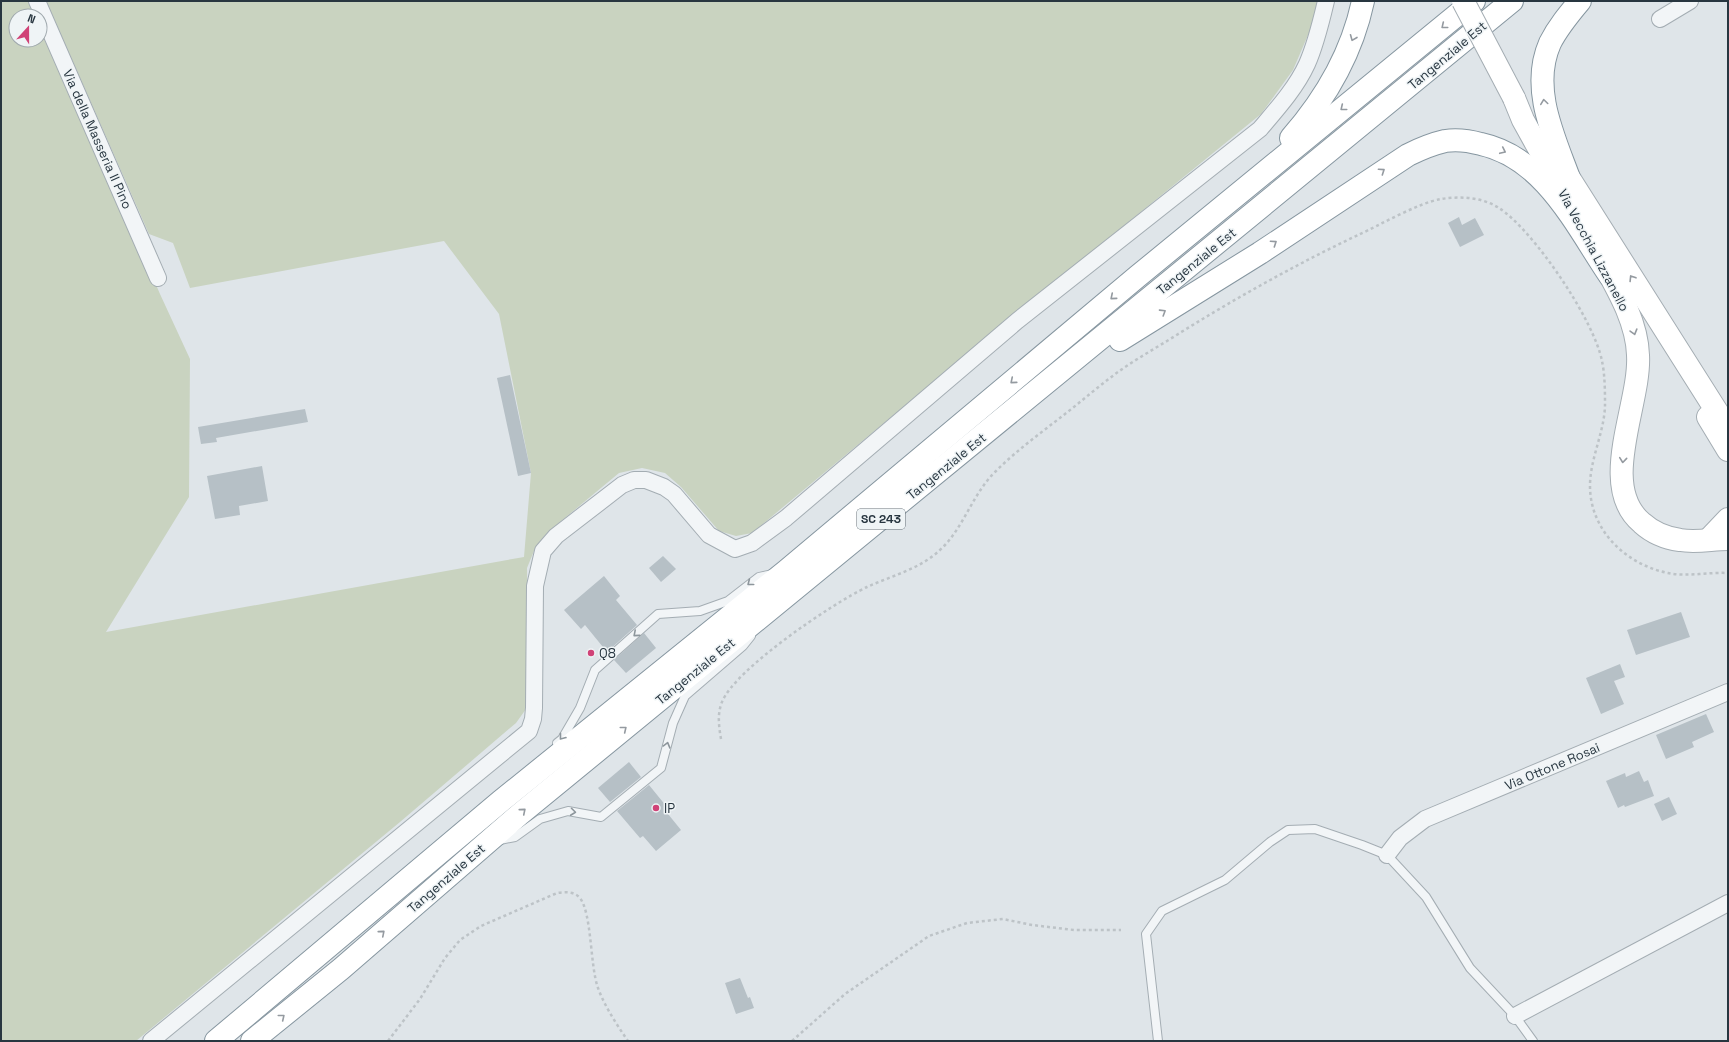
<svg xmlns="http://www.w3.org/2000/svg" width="1729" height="1042" viewBox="0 0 1729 1042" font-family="'Space Grotesk',sans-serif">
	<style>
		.green { fill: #c9d3c0 }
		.building { fill: #b6c0c6 }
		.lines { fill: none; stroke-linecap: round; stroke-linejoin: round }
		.lane-casing { stroke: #a4adb3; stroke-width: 10 }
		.street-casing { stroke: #a4adb3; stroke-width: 18 }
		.secondary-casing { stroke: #a4adb3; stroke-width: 24 }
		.highway-casing { stroke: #8696a0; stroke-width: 24 }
		.path { stroke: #bdc3c7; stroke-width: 2.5; stroke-dasharray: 3 3; stroke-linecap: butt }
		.lane { stroke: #f2f5f7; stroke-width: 8 }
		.street { stroke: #f2f5f7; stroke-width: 16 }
		.secondary { stroke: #fff; stroke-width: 22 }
		.highway { stroke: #fff; stroke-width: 22 }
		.secondary-bridge-casing { stroke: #a4adb3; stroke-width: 24; stroke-linecap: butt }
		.secondary-bridge { stroke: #fff; stroke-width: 22 }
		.oneway { stroke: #949aa0 }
		.oneway2 { stroke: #8d969c }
		.poi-dot { fill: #d04277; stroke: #eff4f6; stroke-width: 1.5 }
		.labels { text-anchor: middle; stroke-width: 3; stroke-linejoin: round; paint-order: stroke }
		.shield { fill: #eff4f6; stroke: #646f77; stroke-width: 1 }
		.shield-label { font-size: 12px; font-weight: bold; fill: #283640 }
		.street-label { font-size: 13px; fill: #283640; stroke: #eff4f6 }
		.poi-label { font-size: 13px; fill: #283640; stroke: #eff4f6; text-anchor: start }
	</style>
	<rect width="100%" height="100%" fill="#dfe5e9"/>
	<path class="green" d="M1,1H33L39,16H16V40H40V18L160,294L190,359L189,497L106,632L524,557L531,473L499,314L444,241L190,288L173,243L149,234L46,1H1318L1314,21L1293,70L1261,114L980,343L752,533L736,536L719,531L681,487L665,473L642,468L619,473L548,532L536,546L527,568L528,683L526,709L516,723L400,822L136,1041H1Z"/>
	<g class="building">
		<path d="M1459,217L1462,225L1475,218L1484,235L1460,247L1448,223Z"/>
		<path d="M510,375L531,473L518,476L497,378Z"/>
		<path d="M305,409L308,422L216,438L217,442L201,444L198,427Z"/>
		<path d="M262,466L268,501L239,506L240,515L215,519L207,476Z"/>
		<path d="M663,556L676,569L661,582L649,568Z"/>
		<path d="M604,576L620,596L616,600L637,625L607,652L585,625L581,629L564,610Z"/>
		<path d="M1681,612L1690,637L1636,655L1627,630Z"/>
		<path d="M644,633L656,648L626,673L614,660Z"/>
		<path d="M1620,664L1625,677L1614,681L1624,704L1601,714L1586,678Z"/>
		<path d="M1706,714L1714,732L1692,742L1694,747L1666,759L1656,735Z"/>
		<path d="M629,762L641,777L610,802L598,788Z"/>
		<path d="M1639,771L1644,782L1648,780L1654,796L1625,807L1624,805L1618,808L1606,781L1625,773L1626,777Z"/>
		<path d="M649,785L671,812L668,814L681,830L656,851L643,836L640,838L617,811Z"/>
		<path d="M1669,797L1677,814L1662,821L1654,804Z"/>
		<path d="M740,978L748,998L750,997L754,1008L736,1014L725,983Z"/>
	</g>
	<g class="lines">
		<g class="lane-casing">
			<g id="lane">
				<path d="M557,743L562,739L580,708L595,670L658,614L700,611L728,601L759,577L772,574"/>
				<path d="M500,840L515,837L540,819L568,811L601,817L661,768L673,723L685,696L743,646L751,636"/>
				<path d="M1158,1041L1146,934L1162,911L1225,880L1270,842L1288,830L1315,829L1362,845L1387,855L1426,897L1470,968L1515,1016L1533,1041"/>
			</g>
		</g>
		<g class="street-casing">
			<g id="street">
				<path d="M37,1L158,278"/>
				<path d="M1660,19L1690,1"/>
				<path d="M1387,855L1400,838L1425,819L1728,692"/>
				<path d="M1515,1016L1728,903"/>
				<path d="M151,1041L529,731L533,719L534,708L535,586L543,551L556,536L622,485L634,480H646L664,487L674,494L709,535L735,549L752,543L786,518L1017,321L1260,129C1277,109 1296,88 1307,64C1316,44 1321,22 1326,1"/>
			</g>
		</g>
		<g class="secondary-casing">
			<g id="secondary">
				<path d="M1514,98L1523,120L1569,203"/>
				<path d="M1569,178L1728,429"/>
				<path d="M1601,259C1617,288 1637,321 1638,355C1641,404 1597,486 1642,523C1653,533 1665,538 1680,540C1696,543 1712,539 1728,539"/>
				<path d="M1708,417L1728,450"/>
				<path d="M1709,539L1728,519"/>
			</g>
		</g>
		<g class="highway-casing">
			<g id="highway">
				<path d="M1291,138C1326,98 1352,53 1363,1"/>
				<path d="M1569,178C1554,137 1530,88 1550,43C1558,27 1569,14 1580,1"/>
				<path d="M1120,340L1260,253L1408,155C1420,149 1432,144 1445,141C1457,139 1470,141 1481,144C1545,158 1576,226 1610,276"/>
				<path d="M216,1041L501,801L786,571L1138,276L1474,1"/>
				<path d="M252,1041L341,969L520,814L1512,1"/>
			</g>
		</g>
		<g class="path">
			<path d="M721,739C719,727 717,714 722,702C735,669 833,603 867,587C891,576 920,569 940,550C964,528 972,494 996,471C1017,450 1042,432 1065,414C1083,400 1100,385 1118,372C1136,359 1156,348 1175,336C1234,299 1295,265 1358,235C1380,225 1418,203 1441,199C1460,196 1482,197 1499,208C1534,231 1594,320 1602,361C1605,375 1605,392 1605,406C1604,433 1590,459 1590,486C1590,531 1627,565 1668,573C1687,577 1709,572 1728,573"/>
			<path d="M388,1041L420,999L445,958L460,940L481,926L557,893C565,892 574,891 580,898C592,914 590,966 598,988C605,1007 617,1025 628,1041"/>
			<path d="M792,1041L845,994L929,936L967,923L1003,919L1032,925L1074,930H1121"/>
		</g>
		<use href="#lane" class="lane"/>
		<use href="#street" class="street"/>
		<use href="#secondary" class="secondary"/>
		<use href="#highway" class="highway"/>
		<g class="secondary-bridge-casing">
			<path id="secondary-bridge" d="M1463,1L1514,98"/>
		</g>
		<use href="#secondary-bridge" class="secondary-bridge"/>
	</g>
	<defs><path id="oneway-chevron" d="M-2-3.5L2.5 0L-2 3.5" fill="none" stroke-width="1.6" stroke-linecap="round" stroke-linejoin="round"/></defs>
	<g class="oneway">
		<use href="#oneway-chevron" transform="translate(1444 26) rotate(141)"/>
		<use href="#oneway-chevron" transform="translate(1353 38) rotate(112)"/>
		<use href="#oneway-chevron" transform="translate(1544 102) rotate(-98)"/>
		<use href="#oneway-chevron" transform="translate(1343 108) rotate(141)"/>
		<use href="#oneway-chevron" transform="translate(1503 151) rotate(25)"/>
		<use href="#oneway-chevron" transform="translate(1382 171) rotate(-34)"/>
		<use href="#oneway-chevron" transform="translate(1274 243) rotate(-34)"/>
		<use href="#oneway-chevron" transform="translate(1632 278) rotate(-122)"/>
		<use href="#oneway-chevron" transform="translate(1113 297) rotate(140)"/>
		<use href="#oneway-chevron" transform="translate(1163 312) rotate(-32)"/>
		<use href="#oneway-chevron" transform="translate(1634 332) rotate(74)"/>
		<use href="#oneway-chevron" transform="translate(1013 381) rotate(140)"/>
		<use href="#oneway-chevron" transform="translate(1623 460) rotate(96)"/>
		<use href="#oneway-chevron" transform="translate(624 729) rotate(-39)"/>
		<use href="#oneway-chevron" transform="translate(523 811) rotate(-40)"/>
		<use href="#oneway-chevron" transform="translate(382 933) rotate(-41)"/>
		<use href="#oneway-chevron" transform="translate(282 1017) rotate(-39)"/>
	</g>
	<g class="oneway2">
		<use href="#oneway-chevron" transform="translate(750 583) rotate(142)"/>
		<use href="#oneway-chevron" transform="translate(636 634) rotate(139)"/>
		<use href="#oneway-chevron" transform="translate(562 737) rotate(128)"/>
		<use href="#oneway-chevron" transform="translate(667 745) rotate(-75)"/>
		<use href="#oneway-chevron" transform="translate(573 812) rotate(7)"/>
	</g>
	<g class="poi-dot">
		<circle cx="591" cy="653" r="4"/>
		<circle cx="656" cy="808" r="4"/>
	</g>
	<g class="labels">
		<rect class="shield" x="857" y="509" width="48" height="20" rx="3"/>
		<g class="shield-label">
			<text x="881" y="523">SC 243</text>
		</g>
		<g class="street-label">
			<text transform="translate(1447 55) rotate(-40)" y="5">Tangenziale Est</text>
			<text transform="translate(98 139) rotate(66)" y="5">Via della Masseria Il Pino</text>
			<text transform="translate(1594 250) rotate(62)" y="5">Via Vecchia Lizzanello</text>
			<text transform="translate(1196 261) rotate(-39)" y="5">Tangenziale Est</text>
			<text transform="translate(946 466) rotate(-39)" y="5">Tangenziale Est</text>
			<text transform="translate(695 671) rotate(-39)" y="5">Tangenziale Est</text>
			<text transform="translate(1552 766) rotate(-23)" y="5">Via Ottone Rosai</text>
			<text transform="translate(446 878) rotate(-41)" y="5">Tangenziale Est</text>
		</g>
		<g class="poi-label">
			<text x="599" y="658">Q8</text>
			<text x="664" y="813">IP</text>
		</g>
	</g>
	<rect width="1729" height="1042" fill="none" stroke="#283640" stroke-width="4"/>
	<g transform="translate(28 28) rotate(21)"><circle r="19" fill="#eff4f6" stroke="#9fa8ad"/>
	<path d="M0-3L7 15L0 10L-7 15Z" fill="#d04277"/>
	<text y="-6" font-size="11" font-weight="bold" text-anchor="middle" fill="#283640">N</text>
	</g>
</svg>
